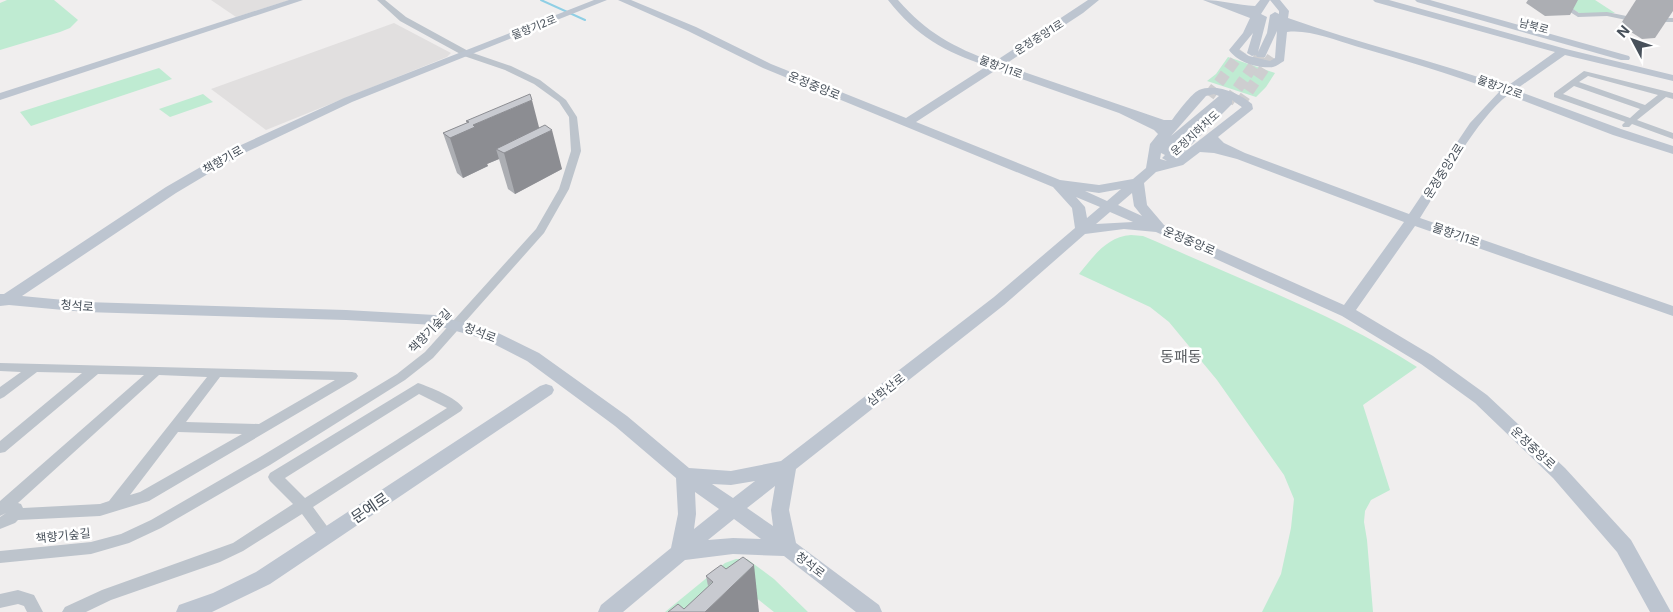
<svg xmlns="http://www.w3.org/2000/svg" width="1673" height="612" viewBox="0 0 1673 612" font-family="Inter,'Noto Sans KR',sans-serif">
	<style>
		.education { fill: #e1dfdf }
		.green { fill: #bfebd2 }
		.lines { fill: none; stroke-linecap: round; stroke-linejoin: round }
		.stream { stroke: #8fcfe5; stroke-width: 2 }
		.secondary-tunnel { stroke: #ceced0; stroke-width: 11; stroke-dasharray: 11 5.5; stroke-linecap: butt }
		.street { fill: #bdc4cc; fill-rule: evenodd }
		.secondary { fill: #bdc5d0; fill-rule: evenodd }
		.wall { fill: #acaeb3 }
		.shaded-wall { fill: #8c8d92 }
		.building { fill: #c8cad0; stroke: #8c8d92 }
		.labels { text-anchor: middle; stroke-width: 5; stroke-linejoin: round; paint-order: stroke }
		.far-street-label { font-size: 11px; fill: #47505a; stroke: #fff }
		.street-label { font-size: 12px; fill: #47505a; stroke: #fff }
		.quarter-label { font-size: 15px; fill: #5b5e62; stroke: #fff }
		.near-street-label { font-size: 15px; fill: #47505a; stroke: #fff }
	</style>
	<rect width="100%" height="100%" fill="#f0eeee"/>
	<g class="education">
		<path d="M211,0H290L236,17Z"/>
		<path d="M394,23L451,53L447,57L266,130L211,89Z"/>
	</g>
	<g class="green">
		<path d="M7,0H54L78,20L70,28L60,32L0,50V3Z"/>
		<path d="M1558,0H1595L1615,13H1579Z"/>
		<path d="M1228,57L1275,73L1266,87L1256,97L1207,81L1216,74Z"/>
		<path d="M159,68L172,79L31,126L20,112Z"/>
		<path d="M203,94L213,102L170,117L159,109Z"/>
		<path d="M1131,235L1143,236L1155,241C1243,281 1335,314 1417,367L1363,405L1390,490L1371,500L1365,511L1364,522L1367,540L1373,612H1262L1281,574L1291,528L1294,499L1284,475L1217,380L1169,322L1150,307L1079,274C1094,256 1106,237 1131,235Z"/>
		<path d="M736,559H747L774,579L808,612H774L736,582L703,612H665L725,563Z"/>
	</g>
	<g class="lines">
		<path class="stream" d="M541,0L585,20"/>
		<g class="secondary-tunnel">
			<path d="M1209,96L1242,51"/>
			<path d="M1228,102L1261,55"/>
			<path d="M1239,105L1272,57"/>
		</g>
		<g class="street">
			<path d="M377,0H385L406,17L470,52L511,66L540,80L566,100L577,117L581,151L569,189L544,233L433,358L405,380L270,465L161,528L129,543L91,554L0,563V551L91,542L121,534L151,520L260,457L397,374L425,352L536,229L559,189L571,151L569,117L559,102L534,84L505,70L464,56L400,21Z"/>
			<path d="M1551,0H1560L1579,13L1607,12L1636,18H1673V22H1636L1607,16L1578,17Z"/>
			<path d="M1584,71L1673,93V99L1666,97L1637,120L1673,133V139L1632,124L1629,127H1623L1622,125L1625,122L1554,97V93ZM1588,76L1658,95L1645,105L1579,82ZM1574,86L1640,109L1630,118L1563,94Z"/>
			<path d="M0,363L352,372L356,373L358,376L356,379L149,501L100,516L18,520L15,523L0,529V517L6,513L0,516V501L144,375L98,374L5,452L0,453V441L82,373L37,372L4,397L0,399V387L21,372L0,371ZM159,375L207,377L109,501L100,504L23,508L21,504L18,503ZM220,377L335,380L259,424L186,422ZM178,432L242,434L140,492L130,495Z"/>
			<path d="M418,383C430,387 457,398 463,408L461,411L313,507L332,533L334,537L332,541L327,543L322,541L302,514L243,551L220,562L111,600L86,612H62L65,607L102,590L233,543L293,504L270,481L268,477L270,473ZM419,394L447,408L305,498L285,478Z"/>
			<path d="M18,590L34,595L43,612H27L24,606L18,604L0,608V594Z"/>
		</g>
		<g class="secondary">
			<path d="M289,0H303L0,100V93Z"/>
			<path d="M594,0H607L352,102L238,156L176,193L22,296L85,302L346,310L435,315L494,331L539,353L627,416L689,468L731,471L781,461L994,297L1075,228L1072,208L1053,187L763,68L688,31L618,0H631L696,27L771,64L906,118L987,66C945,52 916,36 888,0H898C927,33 953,47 994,62L1088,0H1099L1083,13L1004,65L1164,120H1172C1178,112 1191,94 1199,90C1215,83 1240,93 1252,104L1253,109L1218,137L1224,143L1245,153L1409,214L1470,123L1499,92C1451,74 1403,60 1355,46C1335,40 1308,29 1287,32L1284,61C1280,63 1277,66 1273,67C1259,69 1237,62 1229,50L1243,33L1250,18L1203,0C1221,0 1238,5 1255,6L1260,0H1280L1289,11L1288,18C1360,44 1434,60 1506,87L1555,52L1375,2L1373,0H1389L1566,49L1673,75V81L1565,55L1515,90L1621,129L1673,146V154L1613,135L1508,95C1477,118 1442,184 1420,218L1673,306V316L1415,226L1356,310L1433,356L1487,395L1565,468L1631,540L1671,612H1650L1617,552L1553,478L1475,403L1421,364L1342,316L1156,232L1124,229L1085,234L1004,305L796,469L789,510L796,543L879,605L882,612H856L784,556L733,554L685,560L623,612H598L601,605L671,548L678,514L676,478L615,426L527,361L484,339L435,325L346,320L85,312L9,305L0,306V294H4L166,187L230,150L344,98ZM1270,0L1279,11V14L1275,12L1270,15L1267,33L1258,52L1267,17L1261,14ZM1277,31L1275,58L1270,61L1249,56L1239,50L1253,33L1247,53L1252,56L1256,55L1257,57H1265ZM996,70L1119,113L1154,130L1158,134L1150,144L1146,168L1133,179L1099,185L1060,180L916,122ZM1214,94L1219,96L1171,136L1206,96ZM1232,100L1242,107L1183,153L1232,104ZM1201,122L1173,149L1171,150L1172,148ZM1200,152L1214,153L1237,159L1404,222L1344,305L1164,225L1147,205L1144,183L1156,172L1183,165ZM1161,153L1165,155L1162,158L1167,161L1160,159ZM1121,189L1107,201L1085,191L1099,193ZM1132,193L1134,206L1142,216L1118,205ZM1076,197L1100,207L1087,218L1085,207ZM1110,212L1133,222L1096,224ZM755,481L733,498L712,484L731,485ZM775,486L771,510L773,526L747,508ZM695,492L719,509L694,529L696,514ZM734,519L761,539L733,538L708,540Z"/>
			<path d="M1415,0H1430L1629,56L1630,58L1629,60H1621L1417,2Z"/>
			<path d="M546,384L552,386L554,390L552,394L270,584L212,612H176L179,605L213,593L256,572L540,386Z"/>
		</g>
	</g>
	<g class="wall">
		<path d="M1528,0H1578L1570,15L1545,16L1526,3Z"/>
		<path d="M1636,0H1673V11L1655,38L1642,39L1620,25Z"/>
		<path d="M466,121L539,128L562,169L515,194L508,189L499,159L487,164L488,166L463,178L457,173L443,133L467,123Z"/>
		<path d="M726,569L708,586L706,576Z"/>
	</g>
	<g class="shaded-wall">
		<path d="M532,100L541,135L552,130L562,169L515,194L504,153L496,149L499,159L487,164L488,166L463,178L450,138L473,125Z"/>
		<path d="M754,565L759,612H705Z"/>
	</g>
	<g class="building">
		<path d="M530,94L532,100L473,125L475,127L450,138L443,133L469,122L466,121Z"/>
		<path d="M545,125L552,130L504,153L496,149Z"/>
		<path d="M743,557L754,565L705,612H668L678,604L684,609L713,582L706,576L714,570L721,565L726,569Z"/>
	</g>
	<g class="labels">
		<g class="far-street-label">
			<text transform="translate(1534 26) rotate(15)" y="4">남북로</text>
			<text transform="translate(534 27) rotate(-22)" y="4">물향기2로</text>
			<text transform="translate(1039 37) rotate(-32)" y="4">운정중앙1로</text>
			<text transform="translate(1001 67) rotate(20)" y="4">물향기1로</text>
			<text transform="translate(1500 87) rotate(20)" y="4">물향기2로</text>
			<text transform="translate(1195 133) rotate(-42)" y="4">운정지하차도</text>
		</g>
		<g class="street-label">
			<text transform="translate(814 86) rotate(22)" y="4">운정중앙로</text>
			<text transform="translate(223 160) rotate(-30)" y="4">책향기로</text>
			<text transform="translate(1444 171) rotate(-57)" y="4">운정중앙2로</text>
			<text transform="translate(1456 235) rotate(19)" y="4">물향기1로</text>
			<text transform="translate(1189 241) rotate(23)" y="4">운정중앙로</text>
			<text transform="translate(77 306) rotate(4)" y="4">청석로</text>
			<text transform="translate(430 331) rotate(-46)" y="4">책향기숲길</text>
			<text transform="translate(480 333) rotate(21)" y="4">청석로</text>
			<text transform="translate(886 390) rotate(-38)" y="4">심학산로</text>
			<text transform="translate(1533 448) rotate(43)" y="4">운정중앙로</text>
			<text transform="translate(63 536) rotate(-6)" y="4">책향기숲길</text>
			<text transform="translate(810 565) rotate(38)" y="4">청석로</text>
		</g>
		<g class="quarter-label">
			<text x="1181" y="362">동패동</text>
		</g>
		<g class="near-street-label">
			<text transform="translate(370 508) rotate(-34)" y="5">문예로</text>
		</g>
	</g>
	<g transform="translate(1633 40) rotate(311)" stroke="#ffffff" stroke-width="4" paint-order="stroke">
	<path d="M0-4L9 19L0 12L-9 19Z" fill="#47505a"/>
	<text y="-8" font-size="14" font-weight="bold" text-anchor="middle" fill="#47505a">N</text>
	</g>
</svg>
